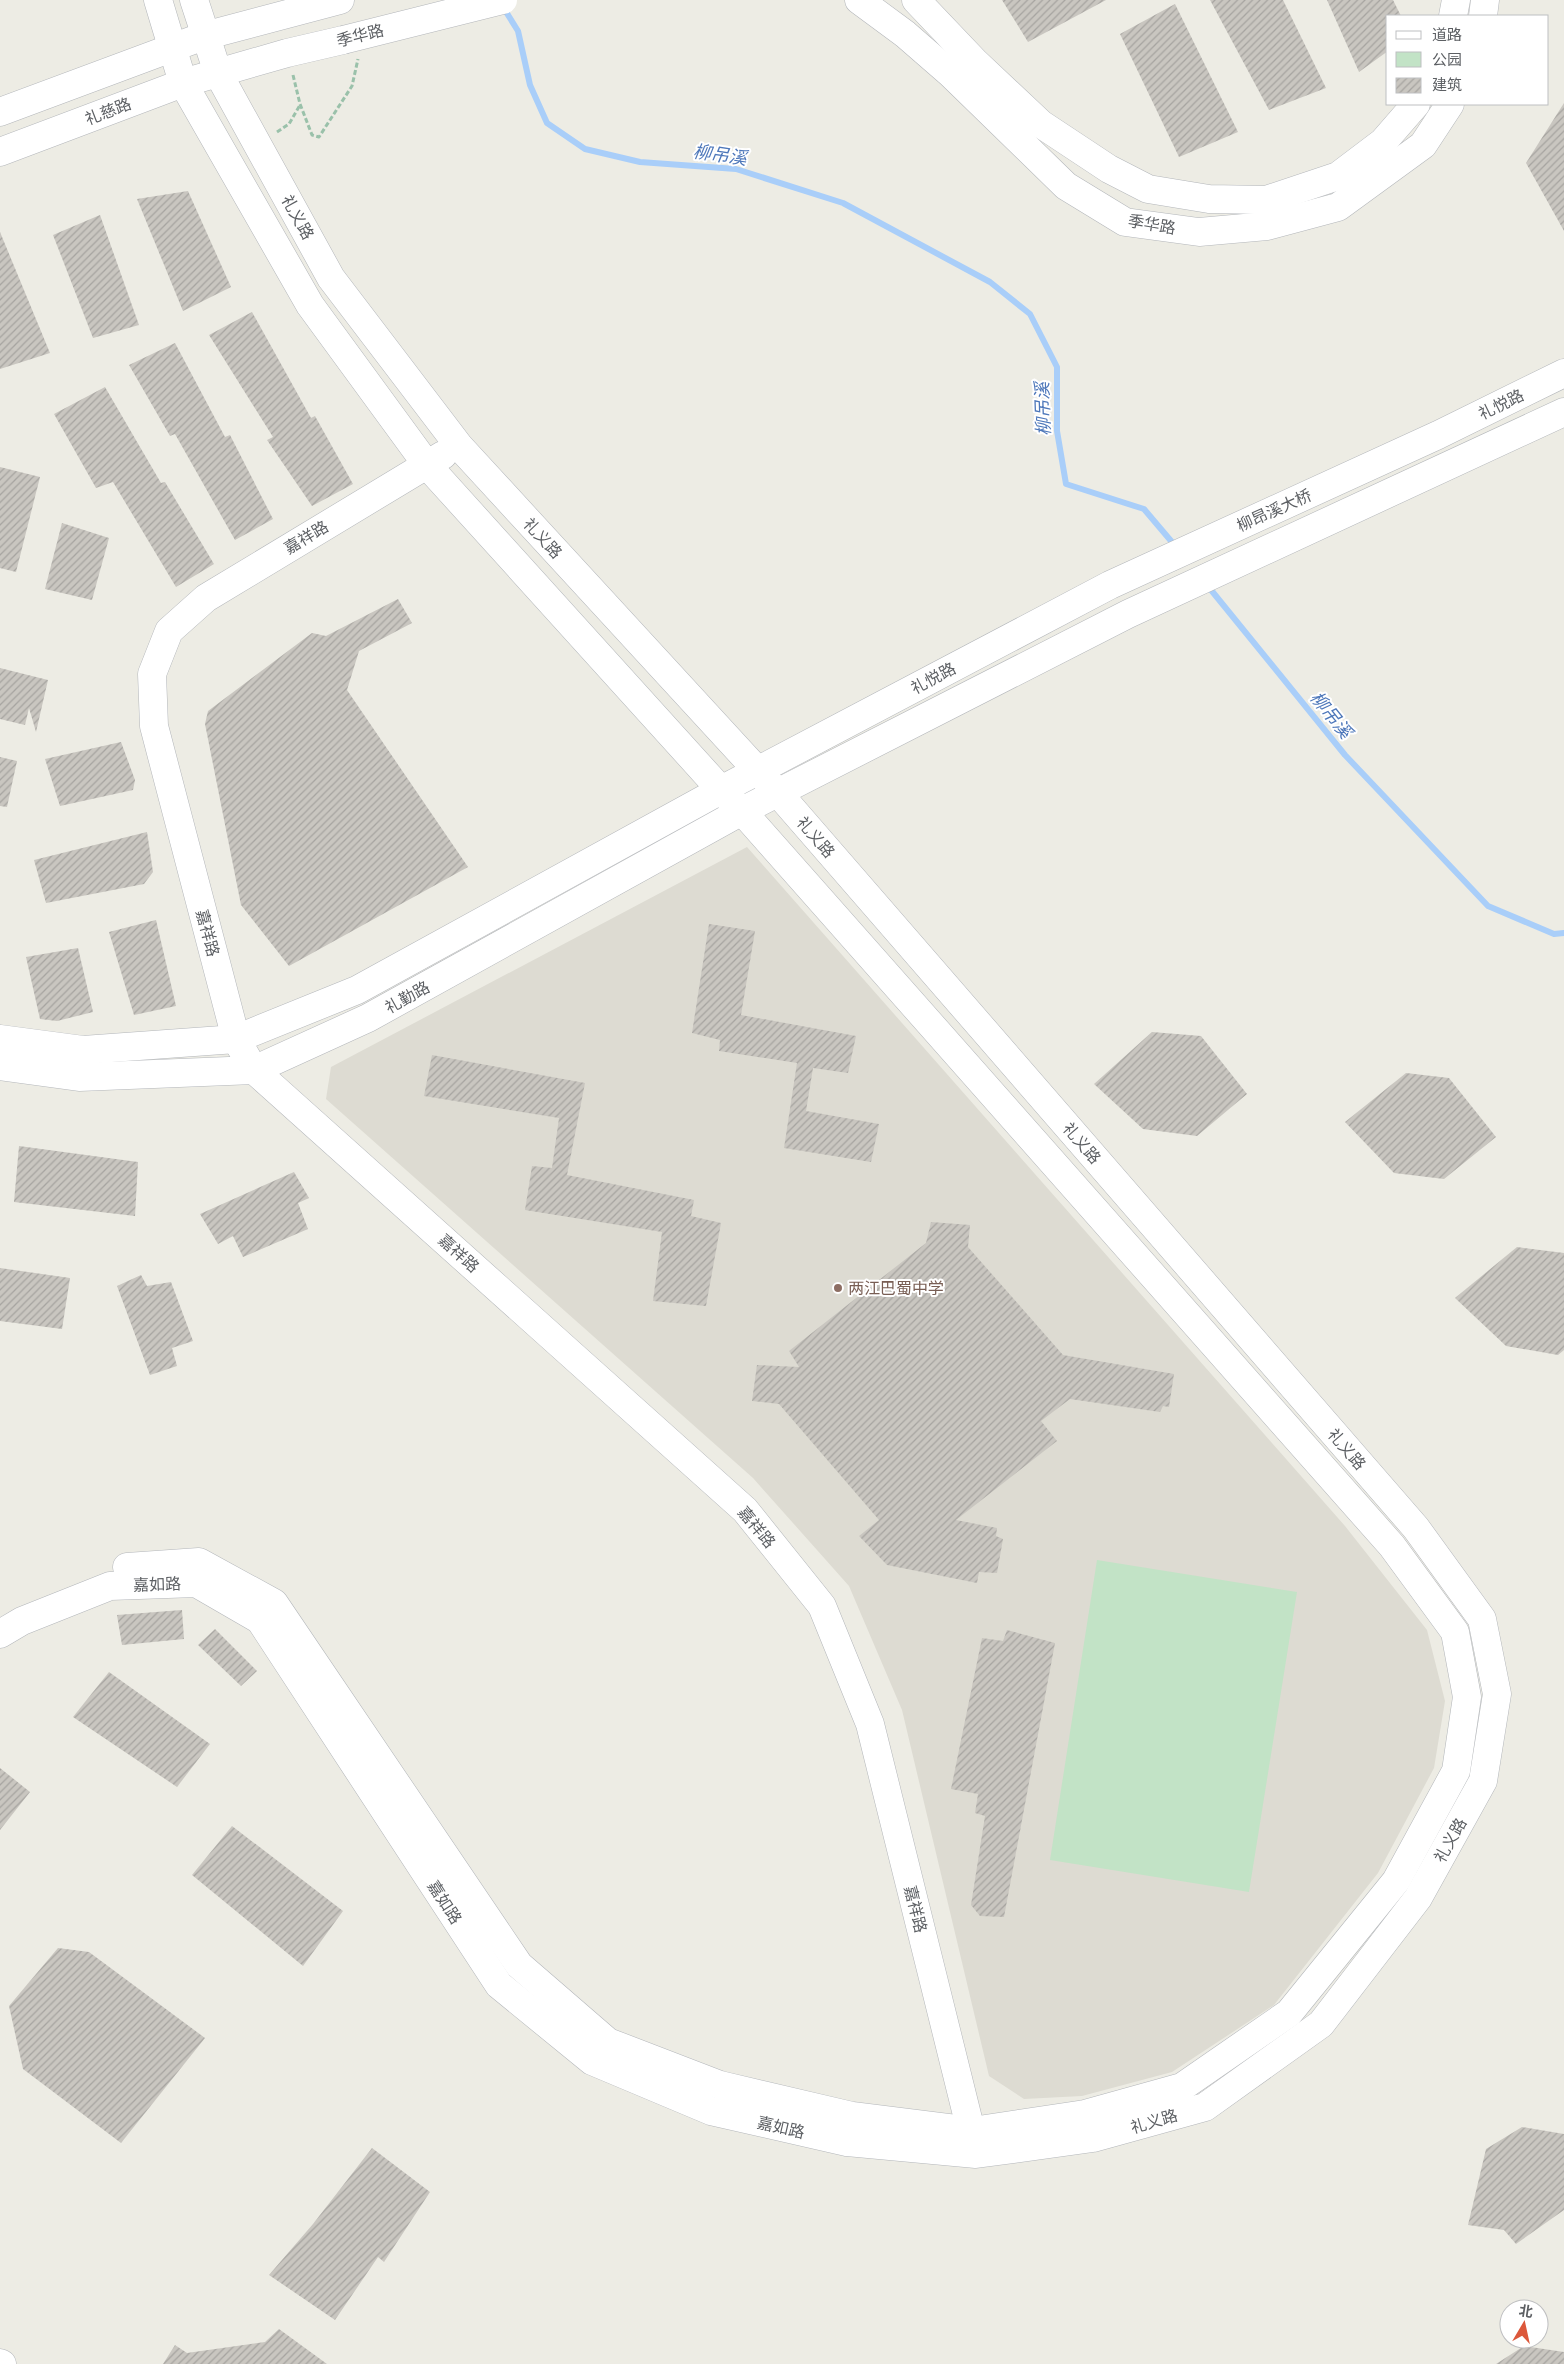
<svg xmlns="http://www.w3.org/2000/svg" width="1564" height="2364" viewBox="0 0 1564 2364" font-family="'Work Sans','Noto Sans SC',sans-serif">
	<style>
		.education { fill: #dddbd2 }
		.green { fill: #c2e3c6 }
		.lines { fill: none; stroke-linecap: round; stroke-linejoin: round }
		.stream { stroke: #a9cef9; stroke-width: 6 }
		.building { fill: url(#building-hatch) }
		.secondary-casing { stroke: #b3b6ba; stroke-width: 29 }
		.path { stroke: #9ac1aa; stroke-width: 3; stroke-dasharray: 5 2.5; stroke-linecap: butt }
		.secondary { stroke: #fff; stroke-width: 28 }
		.secondary-bridge-casing { stroke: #b3b6ba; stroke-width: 29; stroke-linecap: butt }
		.secondary-bridge { stroke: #fff; stroke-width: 28 }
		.education-dot { fill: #8d6e63; stroke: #fff; stroke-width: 2 }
		.labels { text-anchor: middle; stroke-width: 4; stroke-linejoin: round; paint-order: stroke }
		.street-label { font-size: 16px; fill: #5c5f63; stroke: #fff }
		.education-label { font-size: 16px; fill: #785e54; stroke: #fff; text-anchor: start }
		.water-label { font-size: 18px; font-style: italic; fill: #4d77ba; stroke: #fff }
	</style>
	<defs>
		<pattern id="building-hatch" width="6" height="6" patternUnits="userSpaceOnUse" patternTransform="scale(1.25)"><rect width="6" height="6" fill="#c9c6c0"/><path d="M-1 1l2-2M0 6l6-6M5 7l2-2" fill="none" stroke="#a6a4a0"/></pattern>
	</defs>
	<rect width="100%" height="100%" fill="#edece4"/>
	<path class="education" d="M747,847L1345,1526L1427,1630L1445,1701L1434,1768L1378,1873L1274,2005L1172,2072L1082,2096L1024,2099L989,2076L902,1710L849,1586L753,1478L326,1099L331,1067Z"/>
	<path class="green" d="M1097,1560L1297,1592L1249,1892L1050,1860Z"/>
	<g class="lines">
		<g class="stream">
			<path d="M503,7L518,31L530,85L547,123L585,149L640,162L736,169L843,203L990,282L1030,314L1057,367V431L1066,484L1144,509L1177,548"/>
			<path d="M1207,585L1345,755L1488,906L1554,934L1564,933"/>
		</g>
	</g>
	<g class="building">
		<path d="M1002,0H1106L1028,42Z"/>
		<path d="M1210,0H1283L1326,88L1269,110Z"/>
		<path d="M1327,0H1393L1401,16H1388V51L1359,72Z"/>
		<path d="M1175,4L1238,132L1179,157L1120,34Z"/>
		<path d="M1564,103V231L1526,163Z"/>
		<path d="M188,191L231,287L183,311L137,199Z"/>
		<path d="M100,215L139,325L93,338L53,235Z"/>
		<path d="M0,232L50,353L0,369Z"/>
		<path d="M252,312L311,418L315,416L353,484L312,506L267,440L273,437L209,335Z"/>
		<path d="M175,343L225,437L230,435L273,519L235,540L175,434L170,436L129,365Z"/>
		<path d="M105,387L161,483L165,482L214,564L176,587L113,482L96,488L54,414Z"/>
		<path d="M0,467L40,477L16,572L0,568Z"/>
		<path d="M62,523L109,538L92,600L45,589Z"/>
		<path d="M398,599L412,623L359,651L347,690L468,867L289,966L241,905L205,724L208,711L312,633L326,636Z"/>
		<path d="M0,668L48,680L36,732L29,708L25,725L0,719Z"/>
		<path d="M121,742L135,780L133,790L60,806L45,759Z"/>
		<path d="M0,757L17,761L7,807L0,806Z"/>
		<path d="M147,832L153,872L144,884L46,903L34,860Z"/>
		<path d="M156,920L176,1006L134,1015L109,932Z"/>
		<path d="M709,924L755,931L741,1015L856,1036L848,1073L813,1068L806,1111L879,1124L871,1162L784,1148L797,1063L719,1051L720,1040L692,1033Z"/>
		<path d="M78,948L93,1012L57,1021L40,1019L26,957Z"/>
		<path d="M1152,1032L1201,1036L1247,1094L1197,1136L1143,1129L1094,1084Z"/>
		<path d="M432,1055L585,1083L567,1175L694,1200L691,1216L721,1223L706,1306L653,1301L662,1232L525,1210L532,1166L552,1168L559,1118L424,1096Z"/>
		<path d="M1406,1073L1449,1078L1496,1137L1444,1179L1394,1173L1345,1122Z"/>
		<path d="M19,1146L138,1162L135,1216L14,1202Z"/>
		<path d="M294,1172L309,1198L298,1203L308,1229L243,1257L233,1236L218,1244L200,1214Z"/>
		<path d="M931,1222L970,1225L968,1247L1063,1355L1174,1374L1169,1407L1163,1406L1160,1412L1070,1399L1041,1421L1057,1441L956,1520L997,1528L996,1536L1003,1539L997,1573L979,1572L977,1583L887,1565L859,1536L879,1520L779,1404L752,1401L757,1365L799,1367L789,1351L926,1243Z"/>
		<path d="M1517,1247L1564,1253V1350L1558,1355L1506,1346L1455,1298Z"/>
		<path d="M0,1268L70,1278L62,1329L0,1321Z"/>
		<path d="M141,1275L147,1286L171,1282L193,1341L172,1348L177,1366L150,1375L117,1286Z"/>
		<path d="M182,1610L184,1639L122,1645L117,1615Z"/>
		<path d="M215,1629L257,1671L241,1686L198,1645Z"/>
		<path d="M1007,1630L1055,1643L1004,1917L980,1916L971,1905L985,1816L975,1813L978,1794L951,1789L982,1638L1003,1641Z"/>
		<path d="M109,1672L210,1744L177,1787L73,1717Z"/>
		<path d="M0,1768L30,1792L0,1830Z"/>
		<path d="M232,1826L343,1911L303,1966L192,1875Z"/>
		<path d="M58,1948L89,1952L205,2038L121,2143L23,2069L9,2006Z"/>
		<path d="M1522,2127L1564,2134V2210L1516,2244L1504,2230L1468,2225L1486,2149Z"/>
		<path d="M372,2148L430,2192L384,2262L378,2257L335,2320L269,2275L313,2224Z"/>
		<path d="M279,2329L327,2364H163L175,2345L187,2353L265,2342Z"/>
		<path d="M1524,2346L1564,2352V2364H1496Z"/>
	</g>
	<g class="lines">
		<g class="secondary-casing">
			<g id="secondary">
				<path d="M859,0L905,34L951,74L1066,186L1125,222L1199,232L1267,226L1338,207L1423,145L1450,104"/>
				<path d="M916,0L974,61L1041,124L1109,169L1148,189L1209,199L1266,200L1338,176L1383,142L1416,104"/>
				<path d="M1453,16L1456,0"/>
				<path d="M1483,16L1485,0"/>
				<path d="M0,112L204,36L340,0"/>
				<path d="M0,152L183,83L287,53L343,40"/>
				<path d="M443,455L206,598L169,631L152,674L154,726L236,1039L254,1070L745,1510L822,1606L870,1724L975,2147"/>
				<path d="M0,1039L83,1050L236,1039L357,990L721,790L1110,585L1438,435L1564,373"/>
				<path d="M0,1066L79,1077L254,1070L368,1018L742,811L1128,614L1564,412"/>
				<path d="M127,1567L199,1562L274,1603L519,1965L608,2042L720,2085L852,2116L972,2131L1085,2114L1182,2087L1289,2013L1396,1881L1456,1771L1467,1697L1455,1632L1392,1546L742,811L721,790L427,465L310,305L183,83L158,0"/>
				<path d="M0,1634L22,1621L110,1586L196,1583L260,1620L499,1985L592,2061L711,2111L847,2142L976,2154L1093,2138L1205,2107L1321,2024L1418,1898L1483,1781L1497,1694L1482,1619L1416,1528L779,794L459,446L331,278L218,73L194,0"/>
				<path d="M0,2363L2,2364"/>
			</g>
		</g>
		<g class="path">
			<path d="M293,75L300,104L312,135L319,137L352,86L358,59"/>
			<path d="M277,132L289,124L300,105"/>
		</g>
		<use href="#secondary" class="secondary"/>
		<g class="secondary-bridge-casing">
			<path id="secondary-bridge" d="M343,40L503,0"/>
		</g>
		<use href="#secondary-bridge" class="secondary-bridge"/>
	</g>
	<circle class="education-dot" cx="838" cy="1288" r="5"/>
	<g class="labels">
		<g class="street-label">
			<text transform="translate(360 35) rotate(-14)" y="6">季华路</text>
			<text transform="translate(108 111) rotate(-21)" y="6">礼慈路</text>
			<text transform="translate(298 217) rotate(61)" y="6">礼义路</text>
			<text transform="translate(1152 224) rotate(10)" y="6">季华路</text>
			<text transform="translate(1501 404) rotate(-26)" y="6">礼悦路</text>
			<text transform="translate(1274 510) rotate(-24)" y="6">柳昂溪大桥</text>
			<text transform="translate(306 537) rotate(-31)" y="6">嘉祥路</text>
			<text transform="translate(543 538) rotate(47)" y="6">礼义路</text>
			<text transform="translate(933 678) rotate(-28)" y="6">礼悦路</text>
			<text transform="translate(816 837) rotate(49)" y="6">礼义路</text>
			<text transform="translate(208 933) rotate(75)" y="6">嘉祥路</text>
			<text transform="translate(407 997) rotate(-29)" y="6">礼勤路</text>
			<text transform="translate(1082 1143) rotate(49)" y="6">礼义路</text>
			<text transform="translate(459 1253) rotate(42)" y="6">嘉祥路</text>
			<text transform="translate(1347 1449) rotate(49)" y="6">礼义路</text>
			<text transform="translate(757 1527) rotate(50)" y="6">嘉祥路</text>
			<text transform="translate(157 1584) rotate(-2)" y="6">嘉如路</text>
			<text transform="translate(1450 1840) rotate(-61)" y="6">礼义路</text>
			<text transform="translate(445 1902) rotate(57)" y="6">嘉如路</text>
			<text transform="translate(916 1909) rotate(76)" y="6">嘉祥路</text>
			<text transform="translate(1154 2121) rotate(-16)" y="6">礼义路</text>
			<text transform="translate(781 2127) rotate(13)" y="6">嘉如路</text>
		</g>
		<g class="education-label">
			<text x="848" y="1294">两江巴蜀中学</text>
		</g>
		<g class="water-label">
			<text transform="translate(720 155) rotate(8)" y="6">柳吊溪</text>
			<text transform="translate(1043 409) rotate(-92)" y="6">柳吊溪</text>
			<text transform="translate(1331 715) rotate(51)" y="6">柳吊溪</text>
		</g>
	</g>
	<rect x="1386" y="15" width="162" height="90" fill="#ffffff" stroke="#bebfc1"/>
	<rect x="1396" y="31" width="25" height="8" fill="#ffffff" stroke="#bebfc1"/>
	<text x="1432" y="40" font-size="15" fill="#5c5f63">道路</text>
	<rect x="1396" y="52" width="25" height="15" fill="#c2e3c6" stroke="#bebfc1"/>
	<text x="1432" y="65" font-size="15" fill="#5c5f63">公园</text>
	<rect x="1396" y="78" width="25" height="15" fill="url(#building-hatch)" stroke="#bebfc1"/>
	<text x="1432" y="90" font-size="15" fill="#5c5f63">建筑</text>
	<g transform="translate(1524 2324) rotate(9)"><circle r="24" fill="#ffffff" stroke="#bebfc1"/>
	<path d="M0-4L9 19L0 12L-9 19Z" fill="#dc583b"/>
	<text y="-8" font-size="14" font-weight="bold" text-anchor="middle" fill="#5c5f63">北</text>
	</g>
</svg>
